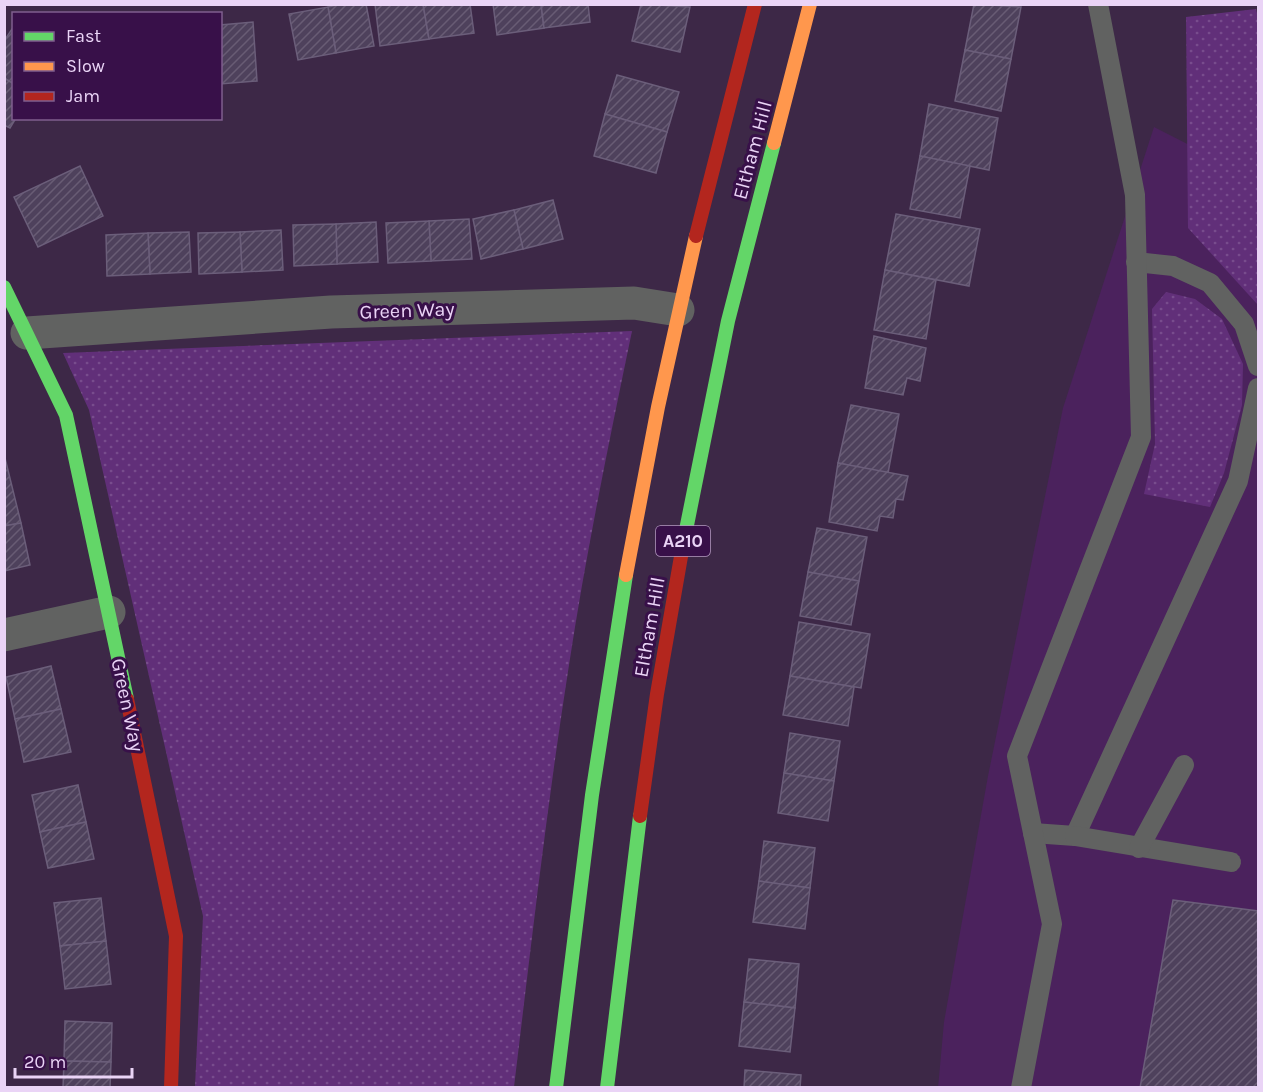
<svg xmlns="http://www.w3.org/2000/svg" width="1263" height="1092" viewBox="0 0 1263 1092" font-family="Karla,sans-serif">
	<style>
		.built { fill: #4b225d }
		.grass { fill: url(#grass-dots) }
		.building { fill: url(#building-hatch); stroke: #6b5e7a; stroke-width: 1.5 }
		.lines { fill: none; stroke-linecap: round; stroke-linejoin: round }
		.lane { stroke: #616261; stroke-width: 20 }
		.street { stroke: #616261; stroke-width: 33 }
		.fast { stroke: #63d668; stroke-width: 14 }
		.slow { stroke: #ff974d; stroke-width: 14 }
		.jam { stroke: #b3261e; stroke-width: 14 }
		.labels { text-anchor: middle; stroke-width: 6; stroke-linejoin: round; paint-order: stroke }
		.shield { fill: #381049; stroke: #b599c2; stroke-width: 1.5 }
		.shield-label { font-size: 18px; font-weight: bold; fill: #ead4f6 }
		.street-label { font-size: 20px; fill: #ead4f6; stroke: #381049 }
	</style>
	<defs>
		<pattern id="grass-dots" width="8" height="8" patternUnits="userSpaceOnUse" patternTransform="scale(1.5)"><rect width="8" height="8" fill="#612f79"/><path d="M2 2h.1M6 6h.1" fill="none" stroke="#784c8d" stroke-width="1.8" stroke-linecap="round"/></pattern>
		<pattern id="building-hatch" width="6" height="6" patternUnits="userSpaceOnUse" patternTransform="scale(1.5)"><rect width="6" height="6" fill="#4e415c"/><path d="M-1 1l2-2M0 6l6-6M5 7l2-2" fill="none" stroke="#685c74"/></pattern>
	</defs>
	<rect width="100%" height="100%" fill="#3d2847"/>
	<path class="built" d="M1154,127L1258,180V1087L938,1088L944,1022L988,776L1063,408Z"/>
	<g class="grass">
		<path d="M1256,9L1258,17V305L1188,228L1186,17Z"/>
		<path d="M1166,292L1195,299L1222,319L1243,364L1242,405L1224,473L1210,507L1144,494L1155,444L1152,309Z"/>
		<path d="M632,331C609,442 586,553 569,665C547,805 531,946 514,1087H195L203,916L89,410L63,353Z"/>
	</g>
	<g class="building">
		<path d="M341,4H366L374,46L336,53L328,7Z"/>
		<path d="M375,4H423L429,39L380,46Z"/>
		<path d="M423,4H470L474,33L429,39Z"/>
		<path d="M493,4H541L544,28L497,35Z"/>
		<path d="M541,4H588L590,22L544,28Z"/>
		<path d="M641,4L690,7L680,52L632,41Z"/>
		<path d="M974,4L1021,7L1011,59L965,50Z"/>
		<path d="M328,7L336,53L298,60L289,14Z"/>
		<path d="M253,22L257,81L220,84V25Z"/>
		<path d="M14,26V84L4,78V41Z"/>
		<path d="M965,50L1011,59L1001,111L955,101Z"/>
		<path d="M617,75L679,92L667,132L605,114Z"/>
		<path d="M4,78L14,84V118H16L10,128L4,125Z"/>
		<path d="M929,104L998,118L989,170L920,156Z"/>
		<path d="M605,114L667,132L656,173L594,156Z"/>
		<path d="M920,156L970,166L960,218L910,209Z"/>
		<path d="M80,166L103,216L38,247L14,197Z"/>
		<path d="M553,200L563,239L523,249L514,210Z"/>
		<path d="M514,210L523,249L481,259L473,219Z"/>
		<path d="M896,214L980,229L969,286L885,270Z"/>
		<path d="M469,219L472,259L431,261L429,221Z"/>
		<path d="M429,221L431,261L388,263L386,223Z"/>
		<path d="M376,222L378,262L337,264L336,224Z"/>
		<path d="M336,224L337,264L294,266L293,225Z"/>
		<path d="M281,230L283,270L242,272L240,232Z"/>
		<path d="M189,232L191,272L150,274L148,233Z"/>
		<path d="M240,232L242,272L199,274L198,233Z"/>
		<path d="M148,233L150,274L107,276L106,235Z"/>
		<path d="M885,270L936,280L926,339L874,330Z"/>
		<path d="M874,336L926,348L920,381L907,378L903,395L865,388Z"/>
		<path d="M851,405L899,414L888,473L838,463Z"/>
		<path d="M4,454L21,523L4,526Z"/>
		<path d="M838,463L908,476L903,500L896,499L893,518L880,516L877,531L829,522Z"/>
		<path d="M21,523L30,565L4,571V526Z"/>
		<path d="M817,528L867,537L859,581L808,572Z"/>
		<path d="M808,572L859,581L851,625L800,616Z"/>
		<path d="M799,622L870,634L861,688L790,676Z"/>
		<path d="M51,666L61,709L15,719L6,677Z"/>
		<path d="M790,676L854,687L848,726L783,715Z"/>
		<path d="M61,709L71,752L24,762L15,719Z"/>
		<path d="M790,733L840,741L834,781L784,773Z"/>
		<path d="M784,773L834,781L828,821L778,813Z"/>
		<path d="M78,785L86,822L40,832L32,795Z"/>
		<path d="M86,822L94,859L48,868L40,832Z"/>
		<path d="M764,841L815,848L810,888L759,881Z"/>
		<path d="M759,881L810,888L805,929L753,922Z"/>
		<path d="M101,898L106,941L60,946L54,903Z"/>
		<path d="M1173,900L1258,911V1088H1140Z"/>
		<path d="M106,941L111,984L65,989L60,946Z"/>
		<path d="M749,959L799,964L795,1008L744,1002Z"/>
		<path d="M744,1002L795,1008L790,1052L739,1046Z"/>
		<path d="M65,1021L112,1023L111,1062L64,1061Z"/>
		<path d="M64,1061L111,1062L110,1088H63Z"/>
		<path d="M745,1070L801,1075L800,1088H744Z"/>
	</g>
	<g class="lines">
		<g class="lane">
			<path d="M1136,262L1173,266L1210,283L1244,324L1258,366"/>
			<path d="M1033,833L1075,836L1238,481L1258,388"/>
			<path d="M1075,836L1231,862"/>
			<path d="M1139,848L1184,765"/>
			<path d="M1021,1088L1052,924L1017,756L1141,437L1135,195L1098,4"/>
		</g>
		<g class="street">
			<path d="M27,333L331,312L634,303L678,310"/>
			<path d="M4,635L109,612"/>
		</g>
		<g class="fast">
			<path d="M4,287L66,415L127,699"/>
			<path d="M683,545L728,321L774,143"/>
			<path d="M556,1088L592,795L626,575"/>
			<path d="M607,1088L640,816"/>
		</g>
		<g class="slow">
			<path d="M774,143L810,4"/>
			<path d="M626,575L658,407L696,236"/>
		</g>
		<g class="jam">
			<path d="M696,236L755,4"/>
			<path d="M127,699L176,936L171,1088"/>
			<path d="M640,816L657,694L683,545"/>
		</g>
	</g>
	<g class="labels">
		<rect class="shield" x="656" y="526" width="54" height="30" rx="4.5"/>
		<g class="shield-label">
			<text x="683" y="547">A210</text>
		</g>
		<g class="street-label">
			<text transform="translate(752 150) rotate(-75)" y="7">Eltham Hill</text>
			<text transform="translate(407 310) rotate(-2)" y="7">Green Way</text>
			<text transform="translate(649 627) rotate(-80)" y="7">Eltham Hill</text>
			<text transform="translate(128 705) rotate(78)" y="7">Green Way</text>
		</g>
	</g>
	<rect width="1263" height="1092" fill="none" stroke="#ead4f6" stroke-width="12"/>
	<rect x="12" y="12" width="210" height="108" fill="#381049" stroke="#7f5e8e" stroke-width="1.5"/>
	<rect x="24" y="32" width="30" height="9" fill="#63d668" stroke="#7f5e8e" stroke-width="1.5"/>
	<text x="66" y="42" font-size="18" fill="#ead4f6">Fast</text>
	<rect x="24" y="62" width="30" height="9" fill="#ff974d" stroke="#7f5e8e" stroke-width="1.5"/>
	<text x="66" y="72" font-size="18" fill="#ead4f6">Slow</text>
	<rect x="24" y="92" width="30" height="9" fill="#b3261e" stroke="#7f5e8e" stroke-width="1.5"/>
	<text x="66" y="102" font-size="18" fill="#ead4f6">Jam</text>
	<path d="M15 1068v9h117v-9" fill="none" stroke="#ead4f6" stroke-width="3"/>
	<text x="24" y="1068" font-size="18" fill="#ead4f6" stroke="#381049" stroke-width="4.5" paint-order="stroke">20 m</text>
</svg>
